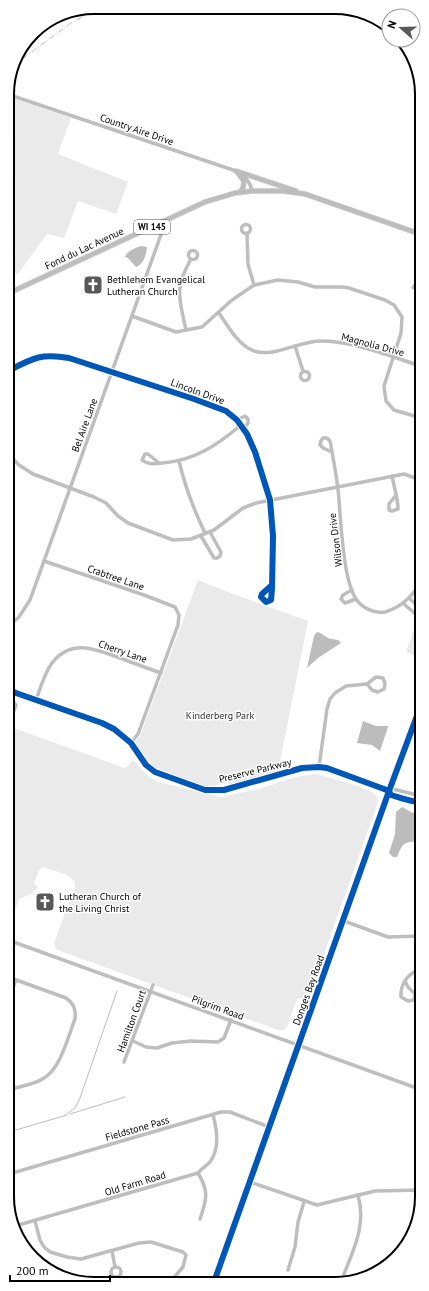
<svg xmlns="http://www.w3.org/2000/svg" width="429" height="1291" viewBox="0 0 429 1291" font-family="'PT Sans',sans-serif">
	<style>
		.green { fill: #eaeaea }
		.water { fill: #bcbcbc }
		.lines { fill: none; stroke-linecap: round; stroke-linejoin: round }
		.stream { stroke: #bcbcbc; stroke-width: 1 }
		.major-casing { stroke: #dbdbdb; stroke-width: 6 }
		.minor { stroke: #bebebe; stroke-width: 3.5 }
		.major { stroke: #bdbdbd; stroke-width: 4.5 }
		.rail { stroke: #bdbdbd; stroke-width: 1; stroke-dasharray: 6 2 1 2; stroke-linecap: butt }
		.cycleway-casing { stroke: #fff; stroke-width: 8 }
		.cycleway { stroke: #0057b8; stroke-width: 6 }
		.labels { text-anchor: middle; stroke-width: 3; stroke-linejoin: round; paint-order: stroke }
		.shield { fill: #fff; stroke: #4c4c4c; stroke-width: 1 }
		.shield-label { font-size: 9px; font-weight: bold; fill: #000 }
		.street-label { font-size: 10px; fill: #000; stroke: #fff }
		.poi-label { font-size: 10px; fill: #000; stroke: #fff; text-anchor: start }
		.park-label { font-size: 10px; fill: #2f2f2f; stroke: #fff }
		.rim { fill: none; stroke: #000; stroke-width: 2 }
	</style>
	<rect width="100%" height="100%" fill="#fff"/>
	<g class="green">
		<path d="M7,96L71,118L58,154L128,182L116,214L78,201L64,238L47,234L18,274L7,271Z"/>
		<path d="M198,580L228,592L308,621L278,772L250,780L204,787L149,765L134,743L140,736Z"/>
		<path d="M417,620L421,621V658L406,652Z"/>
		<path d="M8,726L122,767L125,768L132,761H134L148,776L158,782L221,797L259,789L296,777L315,774L323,776L352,784L372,792L377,796L378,801L376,808L309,996L297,999L287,1027L284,1030H278L63,952L56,949L54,943L75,886V882L67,875L43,867L39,870L34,883L37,886V888L31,894L19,899L8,931Z"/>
	</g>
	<g class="water">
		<path d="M141,246L147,247C146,255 144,264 136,267L128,258L125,257C127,251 135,248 141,246Z"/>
		<path d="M421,266V294L411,288L418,277Z"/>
		<path d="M317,632C323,633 327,639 332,639C337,640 338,639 341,643L318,658L307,668L314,636Z"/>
		<path d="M8,699L16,702L18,705L12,720L8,721Z"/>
		<path d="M363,721L376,726H388V727L380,751L372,745L357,743Z"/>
		<path d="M402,807L413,813L421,811V839C405,845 405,838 397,857H393L389,853L395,834L396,812Z"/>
	</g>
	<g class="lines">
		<g class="stream">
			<path d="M67,1114L75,1108L80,1098L117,991"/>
			<path d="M70,1114L125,1097"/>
			<path d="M9,1132L67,1115"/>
		</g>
		<g class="major-casing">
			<g id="major">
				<path d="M236,171L296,191"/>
				<path d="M237,172L244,181L243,188L240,192"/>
				<path d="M7,294L205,202L235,193L252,191H283L305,194L420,234"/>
			</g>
		</g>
		<g class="minor">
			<path d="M7,94L236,171C245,176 250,181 252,191"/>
			<circle cx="246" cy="229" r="4.5"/>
			<path d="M247,233L248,264L254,285"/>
			<circle cx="193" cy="255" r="4.5"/>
			<path d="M219,313C228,326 238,345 254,351C275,358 300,340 323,341C356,342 389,356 421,366"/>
			<path d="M132,316L176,332L202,327L232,300L254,285L278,280L298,282L315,287H342L349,288L385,300L394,305L402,317L401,333L384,386L386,401L394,410L421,418"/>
			<path d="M186,330C179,297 174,289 191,259"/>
			<path d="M295,346L303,371"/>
			<path d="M8,371C33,358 41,353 69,358L194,399L226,411L237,420L247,434L255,452L270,500L273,536L272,589L271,600L266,602L261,597L262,594L272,585"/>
			<circle cx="305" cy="376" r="4.5"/>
			<path d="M237,420L245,416L248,419V423L244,429"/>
			<path d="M332,452L323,448L320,445L321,441L323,438H327L330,441C333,457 336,473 338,489C341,516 342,578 356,599C362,608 375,614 385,612C402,607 413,596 421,581"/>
			<path d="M8,454L19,465L33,474L94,497L106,503L118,516L128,523L173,540L191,539L214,530L243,508L256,503L404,474L421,480"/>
			<path d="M179,461C185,487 194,510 205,533"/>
			<path d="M159,463L148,454H145L142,460C148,465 155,464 163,463C195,460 216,446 241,425"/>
			<path d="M392,476C394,487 398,498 398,509L392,511L389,510V504L396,495"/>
			<path d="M201,536L214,558H217L220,556L221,552L210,532"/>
			<path d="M44,561L144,595L175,607L179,615L178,625L138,734L131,743"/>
			<path d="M352,590L343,595L341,599L345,603L356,599"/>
			<path d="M409,598L421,609"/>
			<path d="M404,604L421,619"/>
			<path d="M8,627L19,617L30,600L163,229L162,222"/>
			<path d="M8,689L16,693L102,723L114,729L131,743L146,765L155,772L205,790H224L302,768L319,767L327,768L384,789L389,791L391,795C401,798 411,802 421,802"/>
			<path d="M36,700C41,687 44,674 52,663C71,638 96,649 120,658C133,663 147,668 161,673"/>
			<path d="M319,767L327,709L330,699L335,693L346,686L367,684L372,690L378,692L384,689L385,684L383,678L376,677L367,684"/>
			<path d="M389,791L393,789L421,796"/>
			<path d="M344,921L388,937L421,936"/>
			<path d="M8,940L422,1090"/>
			<path d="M8,977L66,998C74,1004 76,1009 75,1019C68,1036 61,1068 44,1078C34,1085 20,1086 9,1090"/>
			<path d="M405,981L408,987L415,994V998L413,1000L408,1001L401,997C400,984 409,971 422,970"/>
			<path d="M8,1000L16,980"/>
			<path d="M133,1041L146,1047L157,1048L172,1043L191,1041L218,1042L224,1038L231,1020"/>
			<path d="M124,1062L153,985"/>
			<path d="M198,1173C209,1191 207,1199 200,1219"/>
			<path d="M9,1174L221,1112H230L269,1127"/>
			<path d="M250,1182L317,1205L375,1191L422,1190"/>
			<path d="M35,1221L40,1240L44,1247L50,1252L67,1257L81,1259L139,1243L151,1242L183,1252L186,1255L183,1267L170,1282"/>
			<path d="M15,1226L198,1173C201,1169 206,1166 210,1162C220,1148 217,1130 213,1115"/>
			<path d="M112,1251L115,1267"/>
			<circle cx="116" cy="1272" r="5"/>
			<path d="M288,1270L295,1247L298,1222L304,1202"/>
			<path d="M214,1282L389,791L421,705"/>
			<path d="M341,1282C352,1252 367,1227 358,1195"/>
		</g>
		<use href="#major" class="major"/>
		<g class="rail">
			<path d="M327,9L387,27"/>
			<path d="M32,35L65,13"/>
			<path d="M14,65L71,23L101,7"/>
		</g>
		<g class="cycleway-casing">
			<g id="cycleway">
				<path d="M8,371C33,358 41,353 69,358L194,399L226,411L237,420L247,434L255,452L270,500L273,536L272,589L271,600L266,602L261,597L262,594L272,585"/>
				<path d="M8,689L16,693L102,723L114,729L131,743L146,765L155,772L205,790H224L302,768L319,767L327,768L384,789L389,791L391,795C401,798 411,802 421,802"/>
				<path d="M214,1282L389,791L421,705"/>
			</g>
		</g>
		<use href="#cycleway" class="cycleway"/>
	</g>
	<defs>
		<g id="church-square" transform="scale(1)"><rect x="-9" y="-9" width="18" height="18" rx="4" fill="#595959" stroke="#fff"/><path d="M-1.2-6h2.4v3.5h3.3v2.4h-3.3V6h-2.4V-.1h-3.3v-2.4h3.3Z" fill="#fff"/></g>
	</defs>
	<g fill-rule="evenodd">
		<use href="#church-square" x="93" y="285"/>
		<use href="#church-square" x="45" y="902"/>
	</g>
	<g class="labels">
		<rect class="shield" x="134" y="220" width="36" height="14" rx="3"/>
		<g class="shield-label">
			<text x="152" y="230">WI 145</text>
		</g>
		<g class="street-label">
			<text transform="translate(137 129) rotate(19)" y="4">Country Aire Drive</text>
			<text transform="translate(84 248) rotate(-25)" y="4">Fond du Lac Avenue</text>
			<text transform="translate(373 344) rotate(15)" y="4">Magnolia Drive</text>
			<text transform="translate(198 391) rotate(20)" y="4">Lincoln Drive</text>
			<text transform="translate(84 425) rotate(-70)" y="4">Bel Aire Lane</text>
			<text transform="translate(335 540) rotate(-97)" y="4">Wilson Drive</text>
			<text transform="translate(116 577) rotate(19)" y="4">Crabtree Lane</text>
			<text transform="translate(123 651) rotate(19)" y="4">Cherry Lane</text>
			<text transform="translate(255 770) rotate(-14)" y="4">Preserve Parkway</text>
			<text transform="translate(308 990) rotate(-70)" y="4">Donges Bay Road</text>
			<text transform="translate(218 1007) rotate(20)" y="4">Pilgrim Road</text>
			<text transform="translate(131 1021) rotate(-70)" y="4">Hamilton Court</text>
			<text transform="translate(137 1128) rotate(-16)" y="4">Fieldstone Pass</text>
			<text transform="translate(135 1183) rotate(-17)" y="4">Old Farm Road</text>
		</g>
		<g class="poi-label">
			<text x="107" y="283">Bethlehem Evangelical<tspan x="107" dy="12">Lutheran Church</tspan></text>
			<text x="59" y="900">Lutheran Church of<tspan x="59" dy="12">the Living Christ</tspan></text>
		</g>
		<g class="park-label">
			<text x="220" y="719">Kinderberg Park</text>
		</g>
	</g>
	<path d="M0 0H429V1291H0ZM94 14H335A80 80 0 0 1 415 94V1197A80 80 0 0 1 335 1277H94A80 80 0 0 1 14 1197V94A80 80 0 0 1 94 14Z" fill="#fff" fill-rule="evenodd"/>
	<path class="rim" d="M94 14H335A80 80 0 0 1 415 94V1197A80 80 0 0 1 335 1277H94A80 80 0 0 1 14 1197V94A80 80 0 0 1 94 14Z"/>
	<g transform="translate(401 28) rotate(290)"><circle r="19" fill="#ffffff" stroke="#999999"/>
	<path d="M0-3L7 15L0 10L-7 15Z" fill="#595959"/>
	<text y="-6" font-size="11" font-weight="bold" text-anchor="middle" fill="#000000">N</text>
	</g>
	<path d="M10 1275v6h100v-6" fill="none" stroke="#000000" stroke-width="2"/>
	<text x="16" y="1275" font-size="12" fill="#000000" stroke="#ffffff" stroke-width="3" paint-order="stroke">200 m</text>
</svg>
